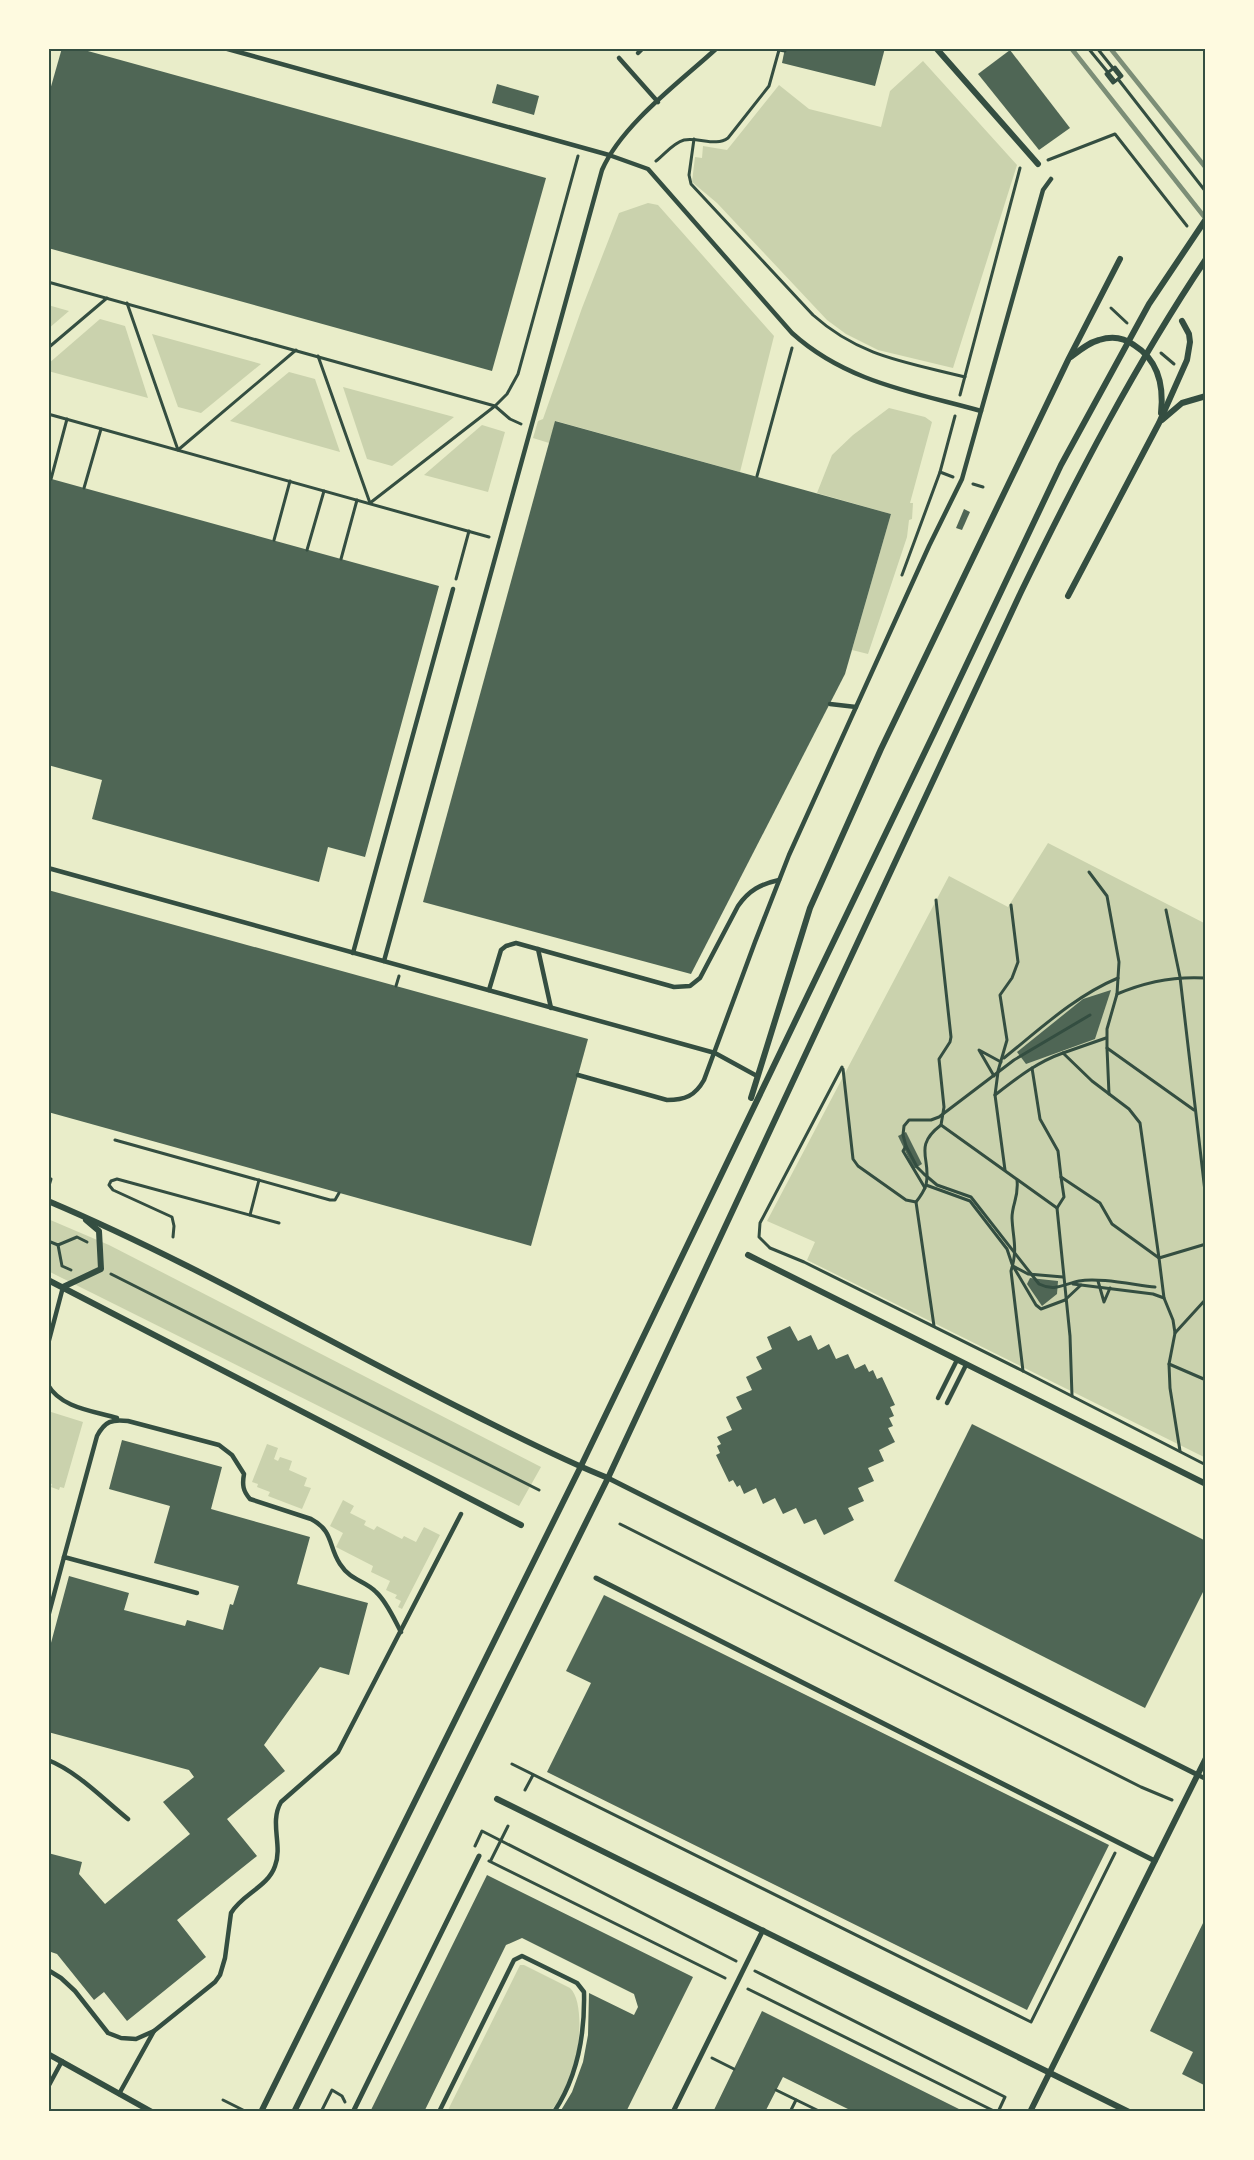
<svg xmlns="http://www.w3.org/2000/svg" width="1254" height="2160" viewBox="0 0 1254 2160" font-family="Rubik,sans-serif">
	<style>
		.green { fill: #cad2ad }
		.building { fill: #4f6655 }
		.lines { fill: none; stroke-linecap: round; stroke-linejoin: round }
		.path { stroke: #344e41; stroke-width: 3 }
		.service { stroke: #344e41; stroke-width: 4.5 }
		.pedestrian { stroke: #344e41; stroke-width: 5 }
		.minor { stroke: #344e41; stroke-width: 6 }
		.rail { stroke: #7c8e77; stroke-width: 4.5 }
		.neatline { fill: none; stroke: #344e41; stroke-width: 2 }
	</style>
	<rect width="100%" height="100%" fill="#e9edc9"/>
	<g class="green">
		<path d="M923,61L1017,165L953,368L878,350L846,334L827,320L717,203L692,182L695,157L702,158L703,146L727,150L779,85L809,109L881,127L890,91Z"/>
		<path d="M648,203L658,205L774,336L740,472L556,421L549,443L533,438L538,421L543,419L582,308L619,213Z"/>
		<path d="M48,305L69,311L48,329Z"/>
		<path d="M100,319L125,326L148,398L48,371V364Z"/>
		<path d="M152,334L261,364L201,413L178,407Z"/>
		<path d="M289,372L315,379L340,452L230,421Z"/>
		<path d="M343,387L454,417L392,466L367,459Z"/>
		<path d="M889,408L925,417L932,422L910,503H913L912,519L909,520L907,537L868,654L852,650L891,514L817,493L832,455L853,435Z"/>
		<path d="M482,425L505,432L488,492L424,475Z"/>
		<path d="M1048,843L1206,924V1458L807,1260L815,1242L767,1221L949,876L1008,907Z"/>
		<path d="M48,1219L109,1245L541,1467L519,1506L52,1273L48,1271Z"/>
		<path d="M48,1411L83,1422L64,1488L60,1487L59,1490L51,1487L52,1484L48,1483Z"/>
		<path d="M267,1444L278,1448L274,1459L278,1461L280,1457L292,1461L289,1470L307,1478L304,1486L311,1488L302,1509L268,1496L270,1492L257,1487L258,1484L252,1482Z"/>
		<path d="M343,1500L354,1506L350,1513L366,1521L364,1525L374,1530L377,1526L402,1539L404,1536L416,1542L424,1527L440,1535L402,1609L398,1607L401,1601L395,1598L397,1595L386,1590L390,1581L371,1572L373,1566L336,1547L343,1533L330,1526Z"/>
		<path d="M520,1965H524L570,1988C585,2002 579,2052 573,2071C569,2086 560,2100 550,2112H447Z"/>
	</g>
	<g class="building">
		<path d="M62,48H77L546,178L492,371L48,248V97Z"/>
		<path d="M785,48H885L875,86L782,63Z"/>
		<path d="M1010,50L1070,128L1039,150L978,74Z"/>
		<path d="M497,84L539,96L534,115L492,103Z"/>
		<path d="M555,421L891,514L845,674L691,974L423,902Z"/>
		<path d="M48,478L439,586L365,857L328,847L319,882L92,819L102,780L48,765Z"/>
		<path d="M964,509L970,512L962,530L956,528Z"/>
		<path d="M48,890L588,1039L531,1246L48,1112Z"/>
		<path d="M1111,990L1095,1039L1026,1064L1017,1052L1083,999Z"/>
		<path d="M906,1132L922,1164L914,1169L898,1136Z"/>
		<path d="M1030,1278L1058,1281L1057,1294L1042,1306L1027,1284Z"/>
		<path d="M790,1326L798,1341L811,1335L818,1350L829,1344L836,1359L848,1354L855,1369L865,1364L869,1372L873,1370L877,1379L882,1377L895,1405L890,1407L894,1416L889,1418L893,1426L888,1428L895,1442L879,1450L884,1461L868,1468L874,1481L858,1488L864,1501L848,1508L854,1520L824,1535L816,1519L804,1524L796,1508L783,1514L775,1498L763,1504L756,1488L744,1494L740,1485L737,1487L733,1480L729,1482L716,1455L720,1453L717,1446L721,1444L717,1437L732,1430L726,1417L742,1409L736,1397L752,1390L746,1377L762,1369L756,1357L772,1349L767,1337Z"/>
		<path d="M972,1424L1206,1541V1586L1145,1708L894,1581Z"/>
		<path d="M122,1440L222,1467L211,1509L310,1537L297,1584L368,1603L349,1675L320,1667L264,1745L285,1771L227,1819L257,1856L177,1920L206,1957L127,2021L104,1992L94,2000L57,1954L48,1951V1853L82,1862L79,1874L105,1904L190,1834L163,1802L194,1777L189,1770L48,1732V1654L69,1576L129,1593L124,1610L185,1626L187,1620L223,1630L230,1604L233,1605L239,1586L154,1563L170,1506L109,1489Z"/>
		<path d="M604,1595L1109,1845L1027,2010L547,1772L591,1683L566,1671Z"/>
		<path d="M487,1875L693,1977L626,2112H560L572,2092L583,2062L588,2035L589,1993L634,2015L638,2007L634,1994L522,1938L506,1945L424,2112H370Z"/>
		<path d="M1206,1917V2086L1182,2074L1193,2052L1150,2031Z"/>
		<path d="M762,2011L965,2112H854L783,2077L765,2112H713Z"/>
	</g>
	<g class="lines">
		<g class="path">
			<path d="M1088,48L1115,81"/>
			<path d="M1097,48L1120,77"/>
			<path d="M1115,67L1122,76L1113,83L1106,74Z"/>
			<path d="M1118,79L1206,192"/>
			<path d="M694,139L689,175L691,184L813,315C860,357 906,362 965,377"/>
			<path d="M1048,160L1115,134L1187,226"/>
			<path d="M656,161C665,154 673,143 684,140C699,137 716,147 728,138L769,86L779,50L785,51"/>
			<path d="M48,282L495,406L510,419L521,424"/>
			<path d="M127,303L178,450L296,350"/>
			<path d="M1111,308L1127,323"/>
			<path d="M48,348L107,298"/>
			<path d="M1161,353L1174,364"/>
			<path d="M318,356L370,503"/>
			<path d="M960,395L1020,168"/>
			<path d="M48,414L489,537"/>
			<path d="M940,472L953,477"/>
			<path d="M757,476L792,348"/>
			<path d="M51,479L67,419"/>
			<path d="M973,484L983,487"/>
			<path d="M84,488L101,429"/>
			<path d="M370,503L495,406L507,394L518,374L578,156"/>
			<path d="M274,540L290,481"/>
			<path d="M307,550L324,491"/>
			<path d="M341,559L357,500"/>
			<path d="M902,575L940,472L955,416"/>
			<path d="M456,579L469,531"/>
			<path d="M1089,872L1107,896L1119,962L1117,994C1147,981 1174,976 1206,978"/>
			<path d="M1166,910L1180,977L1206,1200"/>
			<path d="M396,986L399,976"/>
			<path d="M1117,994L1107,1029V1048L1194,1110"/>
			<path d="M1090,1015L1014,1060L939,1117L931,1120H909L904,1126L903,1135L906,1146L917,1167L924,1174L937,1185L971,1197L1039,1284C1055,1292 1064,1284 1079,1281C1098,1277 1135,1285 1155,1287"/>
			<path d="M1107,1048L1109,1094"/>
			<path d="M1063,1053L1106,1038"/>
			<path d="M1004,1058C1040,1029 1075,996 1118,978"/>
			<path d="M1032,1068L1040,1119L1058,1151L1061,1177"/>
			<path d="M843,1069L853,1159L858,1166L906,1200L916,1202"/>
			<path d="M998,1071L1007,1040L1000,995L1012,978L1018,962L1011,905"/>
			<path d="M998,1072L995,1095L1005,1170"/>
			<path d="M994,1076L979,1050L1001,1062"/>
			<path d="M995,1095C1017,1078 1037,1062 1063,1053L1092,1081L1129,1109L1140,1123L1159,1258L1112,1224L1100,1203L1061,1177L1064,1197L1057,1208L1070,1336L1072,1396"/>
			<path d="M941,1125L1057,1208"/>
			<path d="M115,1140L330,1200H335L339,1193"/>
			<path d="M906,1146L903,1151L925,1188"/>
			<path d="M1017,1180C1019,1197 1012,1204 1012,1218C1013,1240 1018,1248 1011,1271L1023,1371"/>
			<path d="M926,1185L970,1201L1007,1249L1012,1264"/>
			<path d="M48,1189L51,1179"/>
			<path d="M250,1215L259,1180"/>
			<path d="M173,1237L174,1226L172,1217L113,1190L109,1185L111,1181L117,1179L279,1223"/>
			<path d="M48,1241L58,1245L77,1237L87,1242"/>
			<path d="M58,1245L62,1266L71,1270"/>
			<path d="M769,1247L759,1237L760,1223L842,1067"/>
			<path d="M770,1248L804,1262L1023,1371L1206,1465"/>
			<path d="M111,1274L539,1490"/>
			<path d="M1063,1277L1028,1274L1013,1266L1036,1305L1041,1309L1065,1300L1081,1285"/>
			<path d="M1098,1281L1104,1302L1110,1288"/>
			<path d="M1073,1284L1153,1294L1164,1298L1173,1320L1175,1333"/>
			<path d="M1164,1298L1159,1258L1206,1244"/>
			<path d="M1206,1299L1175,1333L1169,1364L1206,1380"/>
			<path d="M934,1326L916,1202C920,1197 924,1191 926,1185C932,1159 912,1147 941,1125L944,1107L939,1059L950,1042L951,1037L936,900"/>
			<path d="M1169,1364L1170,1388L1180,1451"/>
			<path d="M620,1524L1141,1787L1172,1800"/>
			<path d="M512,1764L1031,2022L1115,1853"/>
			<path d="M525,1790L533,1775"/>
			<path d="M475,1846L482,1831L736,1961"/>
			<path d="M491,1860L508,1826"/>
			<path d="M489,1861L725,1978"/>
			<path d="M755,1971L1005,2097L998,2112"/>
			<path d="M748,1989L996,2112"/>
			<path d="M712,2058L734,2069"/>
			<path d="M776,2090L821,2112"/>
			<path d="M223,2100L243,2110"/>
			<path d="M321,2112L332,2090L342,2096L345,2102"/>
			<path d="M790,2112L796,2100"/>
		</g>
		<g class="service">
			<path d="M224,48L609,155L648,169L792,333C846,382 913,392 981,411"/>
			<path d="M638,53L643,48"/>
			<path d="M619,58L658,102"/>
			<path d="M830,704L856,707"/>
			<path d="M48,868L715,1053L757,1076"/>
			<path d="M538,949L551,1008"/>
			<path d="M353,953L453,589"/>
			<path d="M384,961L602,170C622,124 680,82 717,48"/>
			<path d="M489,990L501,950L506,946L516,943L674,987L690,986L700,978L738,906C749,890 761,884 779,880"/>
			<path d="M578,1075L667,1100C685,1100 695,1096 704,1080L755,942L789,855L929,546L962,479L1043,190L1051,179"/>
			<path d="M48,1344L63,1287"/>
			<path d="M48,1385C61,1408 94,1411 117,1418"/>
			<path d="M938,1398L957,1360"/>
			<path d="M947,1403L966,1365"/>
			<path d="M64,1557L97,1436C105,1421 112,1419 128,1421L219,1445L232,1455L244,1474C242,1485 243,1491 250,1499L311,1519C334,1531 328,1546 340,1564C351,1581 364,1580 376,1592C387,1602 394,1619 401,1632"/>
			<path d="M48,1617L64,1557L197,1593"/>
			<path d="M48,1760C78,1772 103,1799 128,1819"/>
			<path d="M1198,1775L1206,1779"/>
			<path d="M48,1970L61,1978L75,1991L108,2033L121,2038L136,2039L154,2031L215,1982L220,1975L225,1958L231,1913C242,1894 268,1887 275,1866C283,1845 269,1823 281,1802L338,1752L461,1514"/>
			<path d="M48,2087L62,2061"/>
			<path d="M119,2094L154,2031"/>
			<path d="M439,2112L514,1960L522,1956L577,1983L584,1992C585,2034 578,2076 554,2112"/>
		</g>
		<g class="pedestrian">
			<path d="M608,1478L1198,1775"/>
			<path d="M596,1578L1155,1861"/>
			<path d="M353,2112L479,1856"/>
			<path d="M673,2112L763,1930"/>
		</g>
		<g class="minor">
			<path d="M936,48L1038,164"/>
			<path d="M1071,357C1080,350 1088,343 1099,340C1111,336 1123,337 1134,345C1158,360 1164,386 1161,413"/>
			<path d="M1162,420L1182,403L1206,396"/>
			<path d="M1068,596L1159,423L1187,360L1190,342L1189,334L1182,321"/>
			<path d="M751,1098L810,908L881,749L1069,358L1120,259"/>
			<path d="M48,1201C192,1262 328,1342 468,1412C514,1435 560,1459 608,1478"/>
			<path d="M748,1255L1206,1484"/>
			<path d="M48,1280L521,1525"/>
			<path d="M63,1287L101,1269L99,1231L86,1220"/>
			<path d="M497,1799L1129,2112"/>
			<path d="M48,2054L152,2112"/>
			<path d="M261,2112L580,1468L935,731L1061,465L1149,304L1206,219"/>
			<path d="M294,2112L608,1478L1021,592C1077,477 1135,365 1206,259"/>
			<path d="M1030,2112L1206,1758"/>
		</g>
		<g class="rail">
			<path d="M1071,48L1206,219"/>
			<path d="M1110,48L1206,168"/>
		</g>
	</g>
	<rect width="1254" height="2160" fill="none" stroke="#fefae0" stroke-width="99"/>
	<rect x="50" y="50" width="1154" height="2060" class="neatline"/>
</svg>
